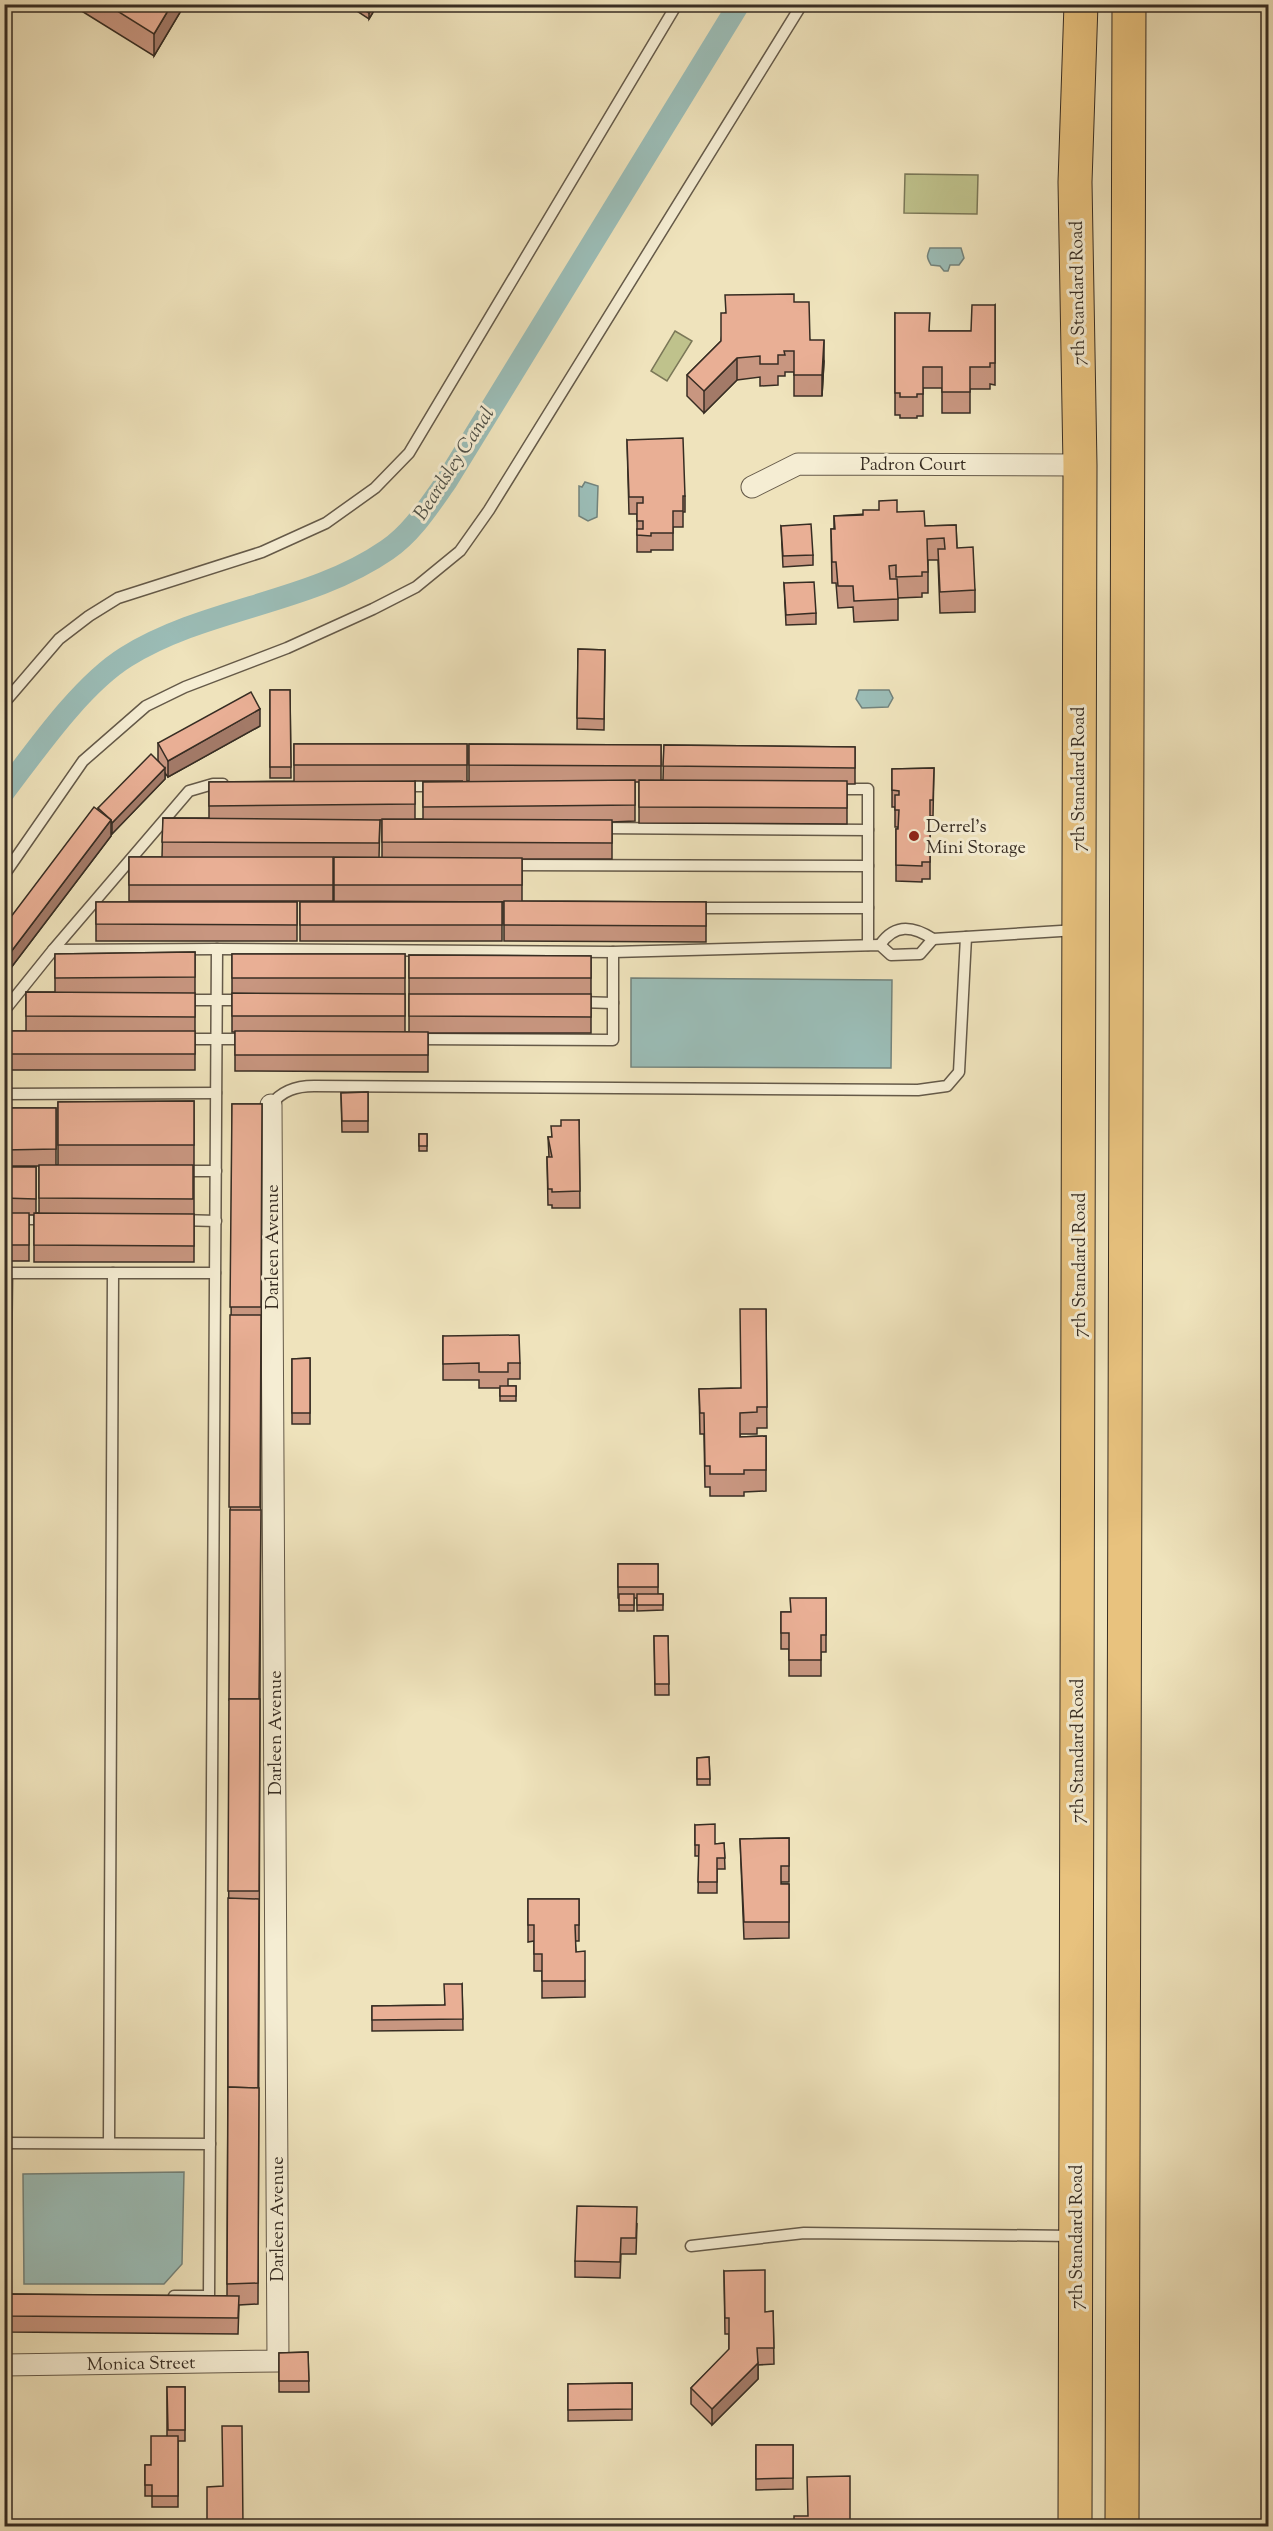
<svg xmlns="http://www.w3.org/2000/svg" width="1273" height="2531" viewBox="0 0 1273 2531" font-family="'Sorts Mill Goudy',serif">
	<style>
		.green { fill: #bfc28c; stroke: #7b7858; stroke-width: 1.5 }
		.water { fill: #9bbdb7; stroke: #73837c; stroke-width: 1.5 }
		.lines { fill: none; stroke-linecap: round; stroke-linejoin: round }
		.canal { stroke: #9bbdb7; stroke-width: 22 }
		.service-casing { stroke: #655a49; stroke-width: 13 }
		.minor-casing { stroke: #655a49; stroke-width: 23 }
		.primary-casing { stroke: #372d23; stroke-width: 35 }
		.service { stroke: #f5edd3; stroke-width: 10 }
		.minor { stroke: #f5edd3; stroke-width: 21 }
		.primary { stroke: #e8c27e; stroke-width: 33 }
		.wall { fill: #c89680; stroke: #372d23; stroke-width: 1.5; fill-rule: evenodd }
		.shaded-wall { fill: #a37a68; stroke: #372d23; stroke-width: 1.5 }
		.building { fill: #e9af95; stroke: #372d23; stroke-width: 1.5 }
		.poi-dot { fill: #8f2418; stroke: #f5edd3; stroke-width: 2 }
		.labels { text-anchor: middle; stroke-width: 6; stroke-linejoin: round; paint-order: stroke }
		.street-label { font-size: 18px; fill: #372d23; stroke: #f5edd3 }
		.poi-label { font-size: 18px; fill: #372d23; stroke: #f5edd3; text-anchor: start }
		.water-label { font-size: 20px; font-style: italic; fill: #505148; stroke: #f5edd3 }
	</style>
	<rect width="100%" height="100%" fill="#efe3bc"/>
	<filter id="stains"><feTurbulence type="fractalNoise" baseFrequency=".00333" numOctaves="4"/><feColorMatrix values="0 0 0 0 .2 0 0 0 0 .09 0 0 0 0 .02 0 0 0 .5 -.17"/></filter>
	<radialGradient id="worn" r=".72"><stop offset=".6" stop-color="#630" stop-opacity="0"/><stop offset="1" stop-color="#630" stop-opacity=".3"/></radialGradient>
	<g class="green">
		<path d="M905,174L978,175L977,214L904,213Z"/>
		<path d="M675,331L692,341L667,381L651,371Z"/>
	</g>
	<g class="water">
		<path d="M930,248H961L964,258L959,265H950L948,271H944L940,266L931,265C926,256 927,256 930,248Z"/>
		<path d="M585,482L598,486L597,517L588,521L579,516V486L582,487Z"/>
		<path d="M859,690H889L893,698L888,707L862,708L856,699Z"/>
		<path d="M631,978L892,980L891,1068L631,1067Z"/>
		<path d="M184,2172L182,2264L164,2284H24L23,2174Z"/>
	</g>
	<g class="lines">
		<path class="canal" d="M4,792C36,750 81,685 126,657C206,607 309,604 387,550C412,533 429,506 446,482L739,4"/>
		<g class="service-casing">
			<g id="service">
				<path d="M4,703L59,639L89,616L118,598L262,552L326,523L375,488L409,453L677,4"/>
				<path d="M400,786H436"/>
				<path d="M835,789H868V945"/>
				<path d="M598,828L868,830"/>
				<path d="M508,865L868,866"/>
				<path d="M4,875L83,761L146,706L185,687L287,648L373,609L416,587L460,551L489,510L802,4"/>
				<path d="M692,908H868"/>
				<path d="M880,945C895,923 913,926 933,939L1077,930"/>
				<path d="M53,950L189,791L213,784H223"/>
				<path d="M182,1000H244"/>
				<path d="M578,1002L613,1003"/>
				<path d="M4,1011L53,950L217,949L613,952L880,945L891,955L920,954L933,939"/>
				<path d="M182,1039H247"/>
				<path d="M416,1039L613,1040V952"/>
				<path d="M4,1094L216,1093"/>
				<path d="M271,1105C282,1090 297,1086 314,1086L918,1090L947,1086L959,1072L966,937"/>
				<path d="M179,1171H216"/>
				<path d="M4,1219H47"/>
				<path d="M180,1220L216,1221"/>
				<path d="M4,1273H215"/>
				<path d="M4,1509L7,1274"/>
				<path d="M4,2143L210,2144"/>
				<path d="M109,2143L113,1273"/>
				<path d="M691,2246L804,2233L1073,2236"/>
				<path d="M174,2296H209L217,949"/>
			</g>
		</g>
		<g class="minor-casing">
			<g id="minor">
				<path d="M752,487L798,464L1080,465"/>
				<path d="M4,2365L278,2361L271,1105"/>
			</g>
		</g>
		<g class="primary-casing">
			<g id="primary">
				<path d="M1075,2526L1080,465L1075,182L1081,4"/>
				<path d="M1122,2526L1129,4"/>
			</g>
		</g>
		<use href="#service" class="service"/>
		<use href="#minor" class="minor"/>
		<use href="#primary" class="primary"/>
	</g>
	<g class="wall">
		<path d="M80,4H185L154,56L80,10Z"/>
		<path d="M346,4H378L369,19Z"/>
		<path d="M794,302L810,340L824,361L822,396H794V372H785V376H778V385L760,386V377L737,380L704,413L687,396V375L721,341L725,313Z"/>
		<path d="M995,305V385L990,384V389H970V413H942V388H923V416H917V418H900V415H895V313L930,331H971Z"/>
		<path d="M627,440L685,496V512H683V527H673V550H651V552H637V514H629Z"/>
		<path d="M897,512L925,526L956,525L957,548L975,590V612L940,613L938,560H928V593H922V597L898,598V620L854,622L853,607L838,608L836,583H832L831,529H834V516Z"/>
		<path d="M781,526L813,555V565L783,567Z"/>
		<path d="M784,583L816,613V624L786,625Z"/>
		<path d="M578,649L605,650L604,730L577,729Z"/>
		<path d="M270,690H290L291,778H270Z"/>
		<path d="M260,726L168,777L165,773V779L112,834L111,832V836L4,977V926L98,810V808L159,762L158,760V743Z"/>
		<path d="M294,744H467V781H469V744L661,745V780H663L664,745L855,747V784H847V824L639,823V782H635V821L612,822V859H522V901L706,902V942L504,941V902L334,901V859H333V901H129V857H162L163,818H209V782L294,781ZM415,781H463L423,782V819H415ZM380,820H382V858H379Z"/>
		<path d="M934,768L933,816H930V879H922V882L896,881V829H898V827H895V807H892V769Z"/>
		<rect x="96" y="902" width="201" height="39"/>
		<rect x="300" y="902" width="202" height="39"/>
		<path d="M195,952V1070H4V1031H26V992H55V954Z"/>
		<path d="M232,954H405V1032H409V955L591,956V1033H428V1072L235,1071V1032H232Z"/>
		<path d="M368,1092V1132H342L341,1093Z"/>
		<path d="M194,1101V1262H34V1215H29V1261H4V1167H36V1213H39V1166H4V1108H56V1165H58V1102Z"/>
		<path d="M232,1104H262L258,2304L239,2305L238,2334L8,2332V2294L227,2296Z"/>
		<path d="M579,1120L580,1208H552V1205H548L547,1157H549L548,1137H551L561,1126Z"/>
		<rect x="419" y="1134" width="8" height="17"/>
		<path d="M766,1309L767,1428H757V1434H740V1437L766,1436V1491L744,1492V1496H710V1487H705L704,1434H700L699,1389L741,1388Z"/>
		<path d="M443,1336L520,1363V1379H508V1386H516V1401H500V1388H479V1380H443Z"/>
		<path d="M310,1358V1424H292V1359Z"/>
		<path d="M618,1564H658V1594H663V1610L637,1611V1598H634V1611H619V1598H618Z"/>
		<path d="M826,1598V1652H821V1676H789V1649H781V1612H790Z"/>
		<path d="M654,1636H668L669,1695H655Z"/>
		<path d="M709,1757L710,1785H697V1758Z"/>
		<path d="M695,1825L715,1844L724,1843L725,1869H717V1893H698L699,1856H695Z"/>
		<path d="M789,1838V1882H781V1884H789V1938L744,1939L740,1839Z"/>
		<path d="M528,1899H579V1941H575L576,1952L585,1981V1997L542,1998V1971H534V1941L528,1942Z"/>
		<path d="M462,1984L463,2030L372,2031V2006L444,2005Z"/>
		<path d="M637,2224L636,2254H621L620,2278L575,2277V2261Z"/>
		<path d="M724,2271L765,2312L773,2311L774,2364L758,2365V2379L712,2425L691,2404V2388L729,2350V2334H725Z"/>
		<path d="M308,2352L309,2392H279V2353Z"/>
		<path d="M632,2383V2420L568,2421V2384Z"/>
		<path d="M167,2387H185V2441H178V2507H152V2496H145V2465H151L167,2436Z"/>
		<path d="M756,2445H793V2489L756,2490Z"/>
	</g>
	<g class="shaded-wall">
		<path d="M172,4H185L154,56V34Z"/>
		<path d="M375,4H378L369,19V13Z"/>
		<path d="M824,340V361L822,396V375Z"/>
		<path d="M737,358V380L704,413V391Z"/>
		<path d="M260,709V726L168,777V761Z"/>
		<path d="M165,768V779L112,834V823Z"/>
		<path d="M111,820V836L4,977V961Z"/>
		<path d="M758,2363V2379L712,2425V2409Z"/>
	</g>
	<g class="building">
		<path d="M106,4H172L154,34Z"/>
		<path d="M355,4H375L369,13Z"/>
		<path d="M794,294V302H809L810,340H824L822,375H794V351H784L785,355H778V364H760V356L737,358L704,391L687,375L721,341V313H726L725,295Z"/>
		<path d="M972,305H995V363H990V367H970V392H942V367H923V394H917V397H900V393H895V313H930L929,331H971Z"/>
		<path d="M683,438L685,496H683V511H673V533H651V536L637,535V529H643V521H637V503H643V497H629L627,440Z"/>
		<path d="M897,500V512L924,511L925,526L956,525L957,548L973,547L975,590L940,592L938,549H945L944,538L927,539L928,572H922V576L896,577V565L889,566L890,579H897L898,599L854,601L853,586H838L836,562H832L831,529H835L834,516L863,515V510H879V501Z"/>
		<path d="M811,524L813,555L783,556L781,526Z"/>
		<path d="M814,582L816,613L786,615L784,583Z"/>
		<path d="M578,649L605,650L604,719L577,718Z"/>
		<path d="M270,690H290L291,767H270Z"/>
		<path d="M251,692L260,709L168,761L158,743Z"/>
		<rect x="294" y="744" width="173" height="21"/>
		<path d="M469,744L661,745V766L469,765Z"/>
		<path d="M664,745L855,747V768L663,766Z"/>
		<path d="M151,754L165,768L112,823L111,820L98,808Z"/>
		<path d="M934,768L933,800H930V862H922V866L896,865V829H898L899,810H895V795H899V791L892,790V769Z"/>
		<path d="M635,780V805L423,807V782Z"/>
		<path d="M639,780L847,781V808L639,807Z"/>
		<path d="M415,781V804L209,806V782Z"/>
		<path d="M94,807L111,820L4,961V926Z"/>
		<path d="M163,818L380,820L379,843L162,842Z"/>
		<path d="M382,819L612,820V843L382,842Z"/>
		<rect x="129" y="857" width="204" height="28"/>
		<path d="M334,857L522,858V885H334Z"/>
		<path d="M504,901L706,902V926L504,925Z"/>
		<path d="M96,902H297V925L96,924Z"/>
		<rect x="300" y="902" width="202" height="23"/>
		<path d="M195,952V977L55,978V954Z"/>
		<rect x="232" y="954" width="173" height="24"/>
		<path d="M409,955L591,956V978H409Z"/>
		<path d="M26,992L195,993V1017L26,1016Z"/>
		<path d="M232,993L405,994V1016H232Z"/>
		<path d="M409,994H591V1017L409,1016Z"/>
		<rect x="4" y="1031" width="191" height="23"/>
		<path d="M235,1031L428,1032V1055H235Z"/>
		<path d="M368,1092V1121H342L341,1093Z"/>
		<path d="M194,1101V1145H58V1102Z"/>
		<path d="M232,1104H262L261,1307H230Z"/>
		<path d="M4,1108H56V1149L4,1150Z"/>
		<path d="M561,1120H579L580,1191L552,1192V1189H548L547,1157H552L548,1137H552L551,1126H561Z"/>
		<rect x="419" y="1134" width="8" height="12"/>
		<path d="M39,1165H193V1199L39,1198Z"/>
		<path d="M4,1167H36V1199L4,1198Z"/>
		<rect x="4" y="1213" width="25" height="32"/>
		<path d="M34,1213L194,1214V1246L34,1245Z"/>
		<path d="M740,1309H766L767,1407H757V1412L740,1413V1437L766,1436V1470H744V1474H710V1466H705L704,1413H700L699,1389L741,1388Z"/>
		<path d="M230,1315H261L260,1507H229Z"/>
		<path d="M519,1335L520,1363H508V1372H479V1363L443,1364V1336Z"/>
		<path d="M310,1358V1413H292V1359Z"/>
		<rect x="500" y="1386" width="16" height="10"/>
		<path d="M230,1510H261L259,1699H229V1701Z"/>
		<rect x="618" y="1564" width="40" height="23"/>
		<rect x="619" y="1594" width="15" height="11"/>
		<rect x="637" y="1594" width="26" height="11"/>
		<path d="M790,1598H826V1635H821V1660H789V1633H781V1612H791Z"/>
		<path d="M654,1636H668L669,1684H655Z"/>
		<path d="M229,1699H260L259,1891H228Z"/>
		<path d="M709,1757L710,1779H697V1758Z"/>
		<path d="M715,1824V1844L724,1843L725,1858H717V1882H698L699,1845H695V1825Z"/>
		<path d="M789,1838V1866H781V1884H789V1922H744L740,1839Z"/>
		<path d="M228,1898L259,1899L258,2088L228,2087V2090Z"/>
		<path d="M528,1899H579V1925H575L576,1952L585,1951V1981H542V1954H534V1925H528Z"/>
		<path d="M444,1984H462L463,2019L372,2020V2006L445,2005Z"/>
		<path d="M228,2087L259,2088L258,2283L227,2284Z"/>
		<path d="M577,2206L637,2207L636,2238H621L620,2262L575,2261Z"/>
		<path d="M765,2270V2312L773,2311L774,2348H757L758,2363L712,2409L691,2388L729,2349V2318H725L724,2271Z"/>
		<path d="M8,2294L239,2296L238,2318L8,2316Z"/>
		<path d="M308,2352L309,2381H279V2353Z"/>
		<path d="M632,2383V2409L568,2410V2384Z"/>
		<path d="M167,2387H185V2430H168Z"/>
		<path d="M222,2426H242L243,2526H207V2487L223,2486Z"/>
		<path d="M151,2436H178V2496H152V2485H145V2465H151Z"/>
		<path d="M756,2445H793V2478L756,2479Z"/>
		<path d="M850,2476V2526H794V2516H808L807,2477Z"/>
	</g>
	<circle class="poi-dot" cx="914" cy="836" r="6"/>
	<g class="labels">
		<g class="street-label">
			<text transform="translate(1077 293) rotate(-91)" y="6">7th Standard Road</text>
			<text x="913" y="470">Padron Court</text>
			<text transform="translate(1078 779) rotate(-90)" y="6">7th Standard Road</text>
			<text transform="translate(272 1247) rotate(-90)" y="6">Darleen Avenue</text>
			<text transform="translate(1079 1265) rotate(-90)" y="6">7th Standard Road</text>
			<text transform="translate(275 1733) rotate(-90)" y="6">Darleen Avenue</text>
			<text transform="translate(1077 1751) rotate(-90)" y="6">7th Standard Road</text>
			<text transform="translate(277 2219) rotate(-90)" y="6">Darleen Avenue</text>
			<text transform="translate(1076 2237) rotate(-90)" y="6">7th Standard Road</text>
			<text transform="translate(141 2363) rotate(-1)" y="6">Monica Street</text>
		</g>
		<g class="poi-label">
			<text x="926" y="832">Derrel's<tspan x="926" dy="21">Mini Storage</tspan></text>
		</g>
		<g class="water-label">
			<text transform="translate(453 463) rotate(-57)" y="7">Beardsley Canal</text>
		</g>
	</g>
	<rect width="1273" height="2531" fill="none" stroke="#efe3bc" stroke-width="24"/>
	<rect x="6" y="6" width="1261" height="2519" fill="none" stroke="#372d23" stroke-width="3"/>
	<rect x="12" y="12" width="1249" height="2507" fill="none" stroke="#372d23" stroke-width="1.5"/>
	<rect width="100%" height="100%" filter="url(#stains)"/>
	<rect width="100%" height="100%" fill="url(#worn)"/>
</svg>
